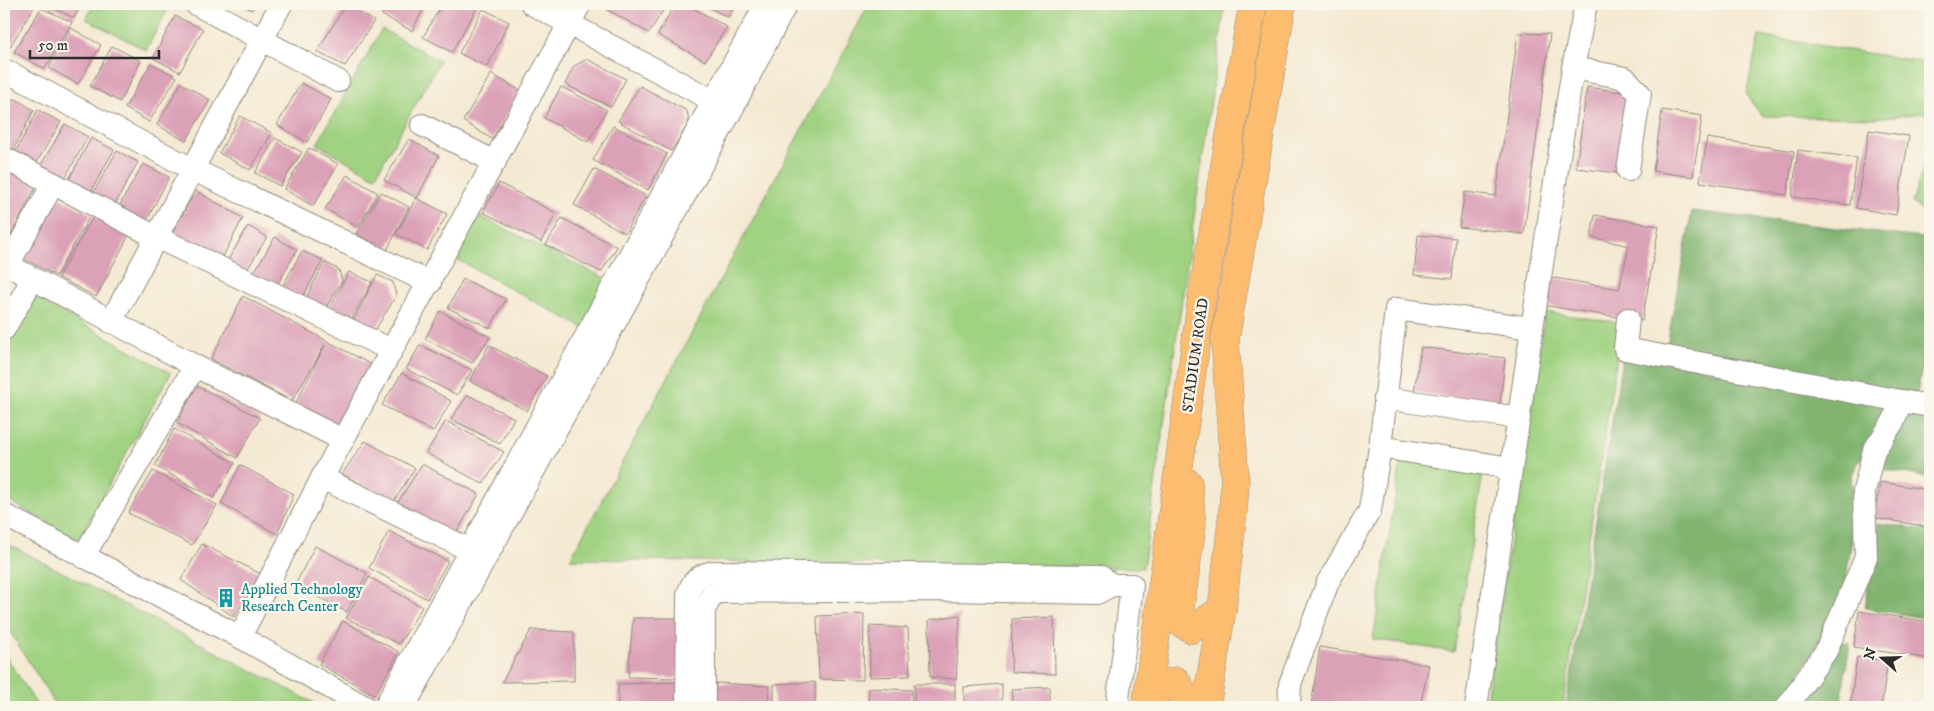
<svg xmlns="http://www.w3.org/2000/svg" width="1934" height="711" viewBox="0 0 1934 711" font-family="'IM FELL DW Pica',serif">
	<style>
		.green { fill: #a0d282; stroke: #667e56 }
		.forest { fill: #80b470; stroke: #56704e }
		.building { fill: #dba1b7 }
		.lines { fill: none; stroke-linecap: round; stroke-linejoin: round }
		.minor-casing { stroke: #908a7e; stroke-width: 24 }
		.major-casing { stroke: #908a7e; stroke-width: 29 }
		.minor { stroke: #fff; stroke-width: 22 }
		.major { stroke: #fcbd6f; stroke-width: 28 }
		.labels { text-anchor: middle; stroke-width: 4.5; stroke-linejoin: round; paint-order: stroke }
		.street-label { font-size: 15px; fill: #2b2b2b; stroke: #fbf7ec }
		.culture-label { font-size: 15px; fill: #0d838f; stroke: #fbf7ec; text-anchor: start }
	</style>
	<rect width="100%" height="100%" fill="#fbf7ec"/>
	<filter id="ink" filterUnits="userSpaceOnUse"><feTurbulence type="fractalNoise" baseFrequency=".02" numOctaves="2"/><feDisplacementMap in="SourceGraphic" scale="10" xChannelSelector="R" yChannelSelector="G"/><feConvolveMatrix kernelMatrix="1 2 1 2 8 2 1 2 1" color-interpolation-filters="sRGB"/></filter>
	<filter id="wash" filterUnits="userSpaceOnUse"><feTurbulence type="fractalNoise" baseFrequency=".0096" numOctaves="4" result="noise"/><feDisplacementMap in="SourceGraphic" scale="20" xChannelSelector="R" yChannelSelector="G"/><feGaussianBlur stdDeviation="1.12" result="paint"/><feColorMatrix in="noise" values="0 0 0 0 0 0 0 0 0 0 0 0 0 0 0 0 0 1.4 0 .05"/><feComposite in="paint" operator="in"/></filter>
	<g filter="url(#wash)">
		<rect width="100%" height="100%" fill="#f4e9d2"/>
		<g class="green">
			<path d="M94,4H171L146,50L86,19Z"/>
			<path d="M869,4H1225L1143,568L570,559Z"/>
			<path d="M382,29L440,61L375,177L317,144Z"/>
			<path d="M1759,36L1930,63V118L1924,113L1876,118L1762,116L1746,95Z"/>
			<path d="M1930,146V214L1912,203Z"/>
			<path d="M469,211L615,283L589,331L445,253Z"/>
			<path d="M35,297L171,373L78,540L4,498V353Z"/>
			<path d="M1545,312L1622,323L1563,707H1485Z"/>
			<path d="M1401,460L1483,473L1454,652L1373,639Z"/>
			<path d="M4,542L322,707H57L4,622Z"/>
			<path d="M4,653L38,707H4Z"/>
		</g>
		<g class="forest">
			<path d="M1692,211L1930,239V332L1916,397L1666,350Z"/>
			<path d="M1623,354L1898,404L1867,447L1851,476L1855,515L1846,581L1830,626L1780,707H1566Z"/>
			<path d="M1903,403L1930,409V478L1883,469Z"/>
			<path d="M1878,523L1930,531V619L1865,608Z"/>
			<path d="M1835,642L1850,643L1840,707H1791Z"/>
		</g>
		<g id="blocks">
			<g class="building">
				<path d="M4,4H29L34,7L8,50L4,48Z"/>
				<path d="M46,4H82L74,18Z"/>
				<path d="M240,4H256L252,10Z"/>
				<path d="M346,4L374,21L345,66L317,52Z"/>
				<path d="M366,4H384L380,12Z"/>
				<path d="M389,4H426L412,31L382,15Z"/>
				<path d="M442,4H479L452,52L423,37Z"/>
				<path d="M603,4H667L649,33L601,6Z"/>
				<path d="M675,4H686L727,27L705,61L658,35Z"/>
				<path d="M701,4H737L728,17Z"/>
				<path d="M41,8L72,22L45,69L14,52Z"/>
				<path d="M483,9L509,22L487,67L459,53Z"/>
				<path d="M175,16L203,29L180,72L153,58Z"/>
				<path d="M71,28L101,45L78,84L49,68Z"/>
				<path d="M1518,33L1550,34L1524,234L1459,227L1465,192L1496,196Z"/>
				<path d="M112,46L141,61L120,102L90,86Z"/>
				<path d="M587,59L626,79L611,107L565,84L574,66Z"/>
				<path d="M151,63L177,77L149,122L125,108Z"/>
				<path d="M491,74L521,91L492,139L463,121Z"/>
				<path d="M181,83L210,100L186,141L157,125Z"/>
				<path d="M301,83L331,99L307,142L277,125Z"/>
				<path d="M640,86L687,111L689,123L671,151L618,121Z"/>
				<path d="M561,87L607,110L588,142L544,118Z"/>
				<path d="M1587,87L1629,93L1618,173L1576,168Z"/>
				<path d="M4,91L11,95L4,108Z"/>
				<path d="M14,98L34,110L12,152L4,148V116Z"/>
				<path d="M38,110L61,122L35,165L14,154Z"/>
				<path d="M1662,110L1702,116L1693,177L1653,171Z"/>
				<path d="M240,116L272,133L250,170L219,153Z"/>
				<path d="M65,124L88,137L63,181L39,168Z"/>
				<path d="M613,126L667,154L648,190L593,160Z"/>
				<path d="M1869,130L1909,136L1896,215L1856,208Z"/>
				<path d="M91,138L114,150L89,195L67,183Z"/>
				<path d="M275,138L302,152L280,186L255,173Z"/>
				<path d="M1707,138L1794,151L1787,195L1700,182Z"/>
				<path d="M409,139L439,156L417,198L384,180Z"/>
				<path d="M309,148L338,164L313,206L284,189Z"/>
				<path d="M1798,150L1857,158L1850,205L1792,197Z"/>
				<path d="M117,151L138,162L113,208L91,197Z"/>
				<path d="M143,164L169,177L145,224L117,210Z"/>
				<path d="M4,167L37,185L4,248Z"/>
				<path d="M594,169L646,196L625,233L574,205Z"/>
				<path d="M347,175L378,193L358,227L325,209Z"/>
				<path d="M499,183L556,213L541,242L483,212Z"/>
				<path d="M196,191L243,218L219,264L171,235Z"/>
				<path d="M381,192L409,207L387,250L356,234Z"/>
				<path d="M53,195L91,214L56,276L17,255Z"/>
				<path d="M416,198L447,214L427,250L396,234Z"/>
				<path d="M94,215L129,235L96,297L58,277Z"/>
				<path d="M1595,215L1659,226L1642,321L1548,306L1545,300L1548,280L1555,278L1619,289L1629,246L1591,237Z"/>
				<path d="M562,218L617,247L601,272L546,245Z"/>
				<path d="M248,226L267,237L244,275L225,265Z"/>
				<path d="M1418,235L1456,238L1452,279L1414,275Z"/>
				<path d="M275,237L297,250L273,292L250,279Z"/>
				<path d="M302,251L323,260L301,300L281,289Z"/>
				<path d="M325,262L339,270L342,281L322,314L302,305Z"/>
				<path d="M349,272L372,282L349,324L326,314Z"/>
				<path d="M377,275L393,282L396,296L372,335L352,323Z"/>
				<path d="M463,279L506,299L490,328L448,308Z"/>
				<path d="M243,296L372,365L337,426L295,405L325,345L292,401L211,359Z"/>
				<path d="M440,311L490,337L472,363L425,339Z"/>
				<path d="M420,345L472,370L457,395L406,369Z"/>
				<path d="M489,345L547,376L527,411L470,381Z"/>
				<path d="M1421,347L1505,358L1500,405L1414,392Z"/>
				<path d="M402,373L451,401L433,432L382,405Z"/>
				<path d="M197,386L260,418L237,458L177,423Z"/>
				<path d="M468,395L514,418L500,444L451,419Z"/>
				<path d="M446,421L504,452L483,484L426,453Z"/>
				<path d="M174,429L235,463L214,498L155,466Z"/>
				<path d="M365,441L415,468L394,501L342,474Z"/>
				<path d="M422,464L479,494L455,535L397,504Z"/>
				<path d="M240,465L294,494L277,534L221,504Z"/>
				<path d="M153,471L217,505L192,545L128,513Z"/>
				<path d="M1880,482L1930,490V527L1874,518Z"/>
				<path d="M389,531L448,561L427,599L369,568Z"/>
				<path d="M202,544L261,574L234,617L181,580Z"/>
				<path d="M315,546L367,573L347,612L295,585Z"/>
				<path d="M369,577L422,607L399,644L346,618Z"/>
				<path d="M1859,611L1930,622V659L1854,647Z"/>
				<path d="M864,614L863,680L819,679L817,616Z"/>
				<path d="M960,615L956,679L930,677L929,620Z"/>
				<path d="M1054,617L1055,674L1011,672L1012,619Z"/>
				<path d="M633,618H682L677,678L628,677Z"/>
				<path d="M343,621L399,652L375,695L319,664Z"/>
				<path d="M870,626L908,628L910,676L870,677Z"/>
				<path d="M531,630L574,632V681L502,682Z"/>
				<path d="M1320,647L1429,665L1421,702L1442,707H1311Z"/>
				<path d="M1857,657L1888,661L1881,707H1850Z"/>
				<path d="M679,682L678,707H618V684Z"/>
				<path d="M815,682V707H774V684Z"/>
				<path d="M716,683L769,686L768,707H715Z"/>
				<rect x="914" y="684" width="41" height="23"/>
				<path d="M1002,684V707H964V687Z"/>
				<path d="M1050,687V707H1013L1011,689Z"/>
				<path d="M869,688L912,690L911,707H868Z"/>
			</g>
		</g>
	</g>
	<g filter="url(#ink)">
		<use href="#blocks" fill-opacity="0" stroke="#908a7e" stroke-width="1"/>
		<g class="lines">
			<g class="minor-casing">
				<g id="minor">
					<path d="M196,4L338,81"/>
					<path d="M532,4L727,108"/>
					<path d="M1573,68L1625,78L1640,94L1628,170"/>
					<path d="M4,70L192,169L430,283"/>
					<path d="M422,125L495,162"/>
					<path d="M4,158L156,237L391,350"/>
					<path d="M4,263L195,366L343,440"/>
					<path d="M8,265L53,184"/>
					<path d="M1628,319L1625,349L1901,401"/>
					<path d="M111,322L281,4"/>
					<path d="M4,329L32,280"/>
					<path d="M1385,398L1519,418"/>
					<path d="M1380,447L1511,468"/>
					<path d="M322,478L470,550"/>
					<path d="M4,515L240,637L365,707"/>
					<path d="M83,557L195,366"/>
					<path d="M240,637L322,478L580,4"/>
					<path d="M385,707L766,4"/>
					<path d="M404,707L731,111L786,4"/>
					<path d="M687,707L688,595C692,580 698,576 712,572L1100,576L1112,585"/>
					<path d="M704,707V610L712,595L720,592L947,590L1097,593L1112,585H1132L1117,707"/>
					<path d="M1289,707L1290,684L1328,582L1370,510L1380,447L1396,309L1532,328"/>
					<path d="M1476,707L1532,328L1573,68L1586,4"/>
					<path d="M1787,707L1826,651L1866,557L1864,491L1874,450L1893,422L1901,401L1930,406"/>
				</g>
			</g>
			<g class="major-casing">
				<g id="major">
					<path d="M1188,483L1192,525L1179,615L1181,623L1192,629L1222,610"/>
					<path d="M1146,707L1202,297L1253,4"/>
					<path d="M1146,707L1161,685L1176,681L1184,695L1182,707"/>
					<path d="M1206,707L1222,610L1233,511L1235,482L1225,339L1282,4"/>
				</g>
			</g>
			<use href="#minor" class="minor"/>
			<use href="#major" class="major"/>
		</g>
	</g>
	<defs>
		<g id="building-bare" transform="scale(1.5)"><path d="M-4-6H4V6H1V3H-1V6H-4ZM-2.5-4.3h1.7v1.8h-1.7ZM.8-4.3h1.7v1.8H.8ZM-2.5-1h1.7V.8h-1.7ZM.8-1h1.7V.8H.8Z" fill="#0f9aa8" stroke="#fbf7ec" stroke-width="2.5" paint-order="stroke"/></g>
	</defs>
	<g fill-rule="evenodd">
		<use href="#building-bare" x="226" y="598"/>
	</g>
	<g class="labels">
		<g class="street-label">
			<text transform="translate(1195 355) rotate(-82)" y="5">STADIUM ROAD</text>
		</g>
		<g class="culture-label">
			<text x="241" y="594">Applied Technology<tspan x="241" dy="17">Research Center</tspan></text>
		</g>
	</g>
	<rect width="1934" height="711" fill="none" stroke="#fbf7ec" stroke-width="20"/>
	<g transform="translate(1882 658) rotate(290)" stroke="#fbf7ec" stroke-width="4" paint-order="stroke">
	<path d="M0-4L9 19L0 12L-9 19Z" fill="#2b2b2b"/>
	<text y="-8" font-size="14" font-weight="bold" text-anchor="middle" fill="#2b2b2b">N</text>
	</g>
	<path d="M30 50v8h129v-8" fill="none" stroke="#2b2b2b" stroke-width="2.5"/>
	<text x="38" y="50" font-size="15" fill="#2b2b2b" stroke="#fbf7ec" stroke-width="4" paint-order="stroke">50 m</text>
</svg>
